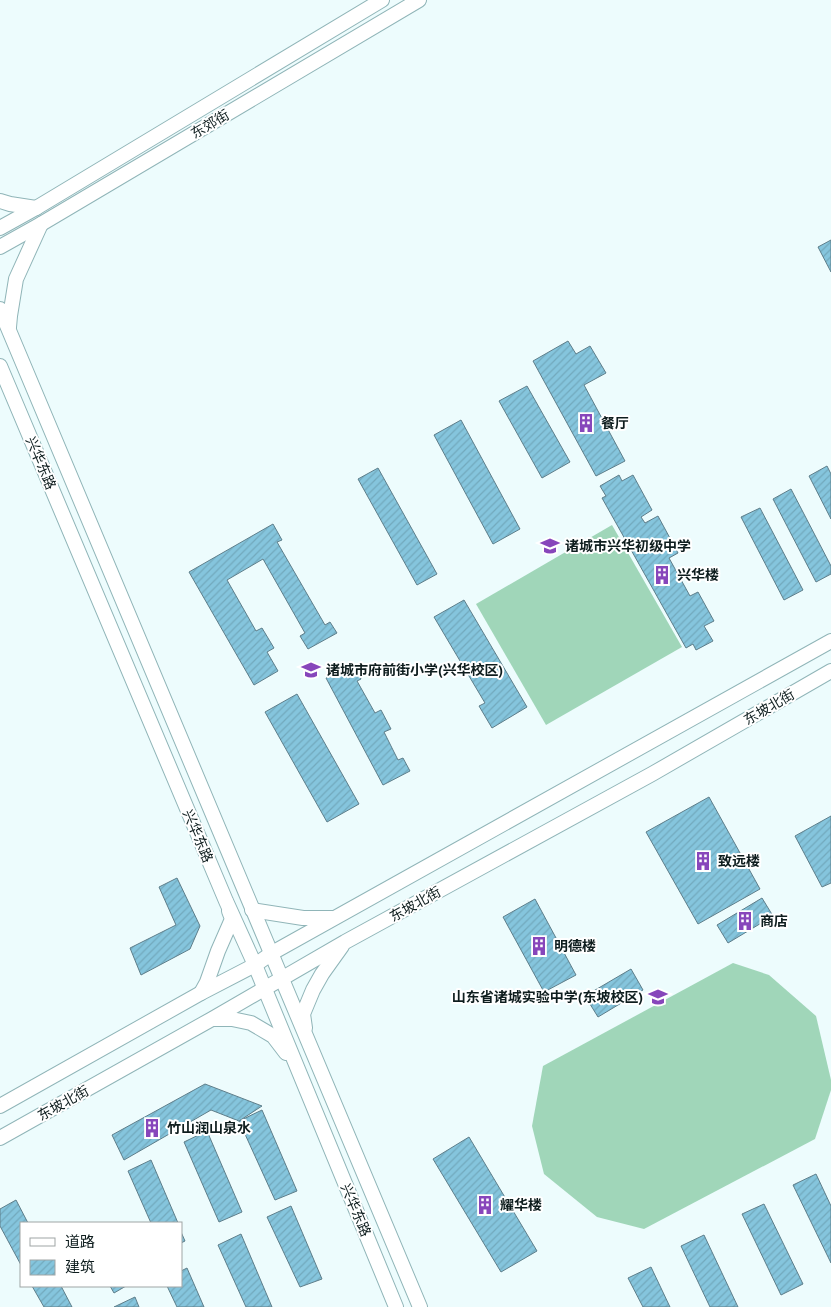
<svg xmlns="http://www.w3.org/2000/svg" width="831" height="1307" viewBox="0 0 831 1307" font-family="'PT Sans','Noto Sans SC',sans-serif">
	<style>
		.pitch { fill: #a0d6b9 }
		.building { fill: url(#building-hatch); stroke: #5e7e8a }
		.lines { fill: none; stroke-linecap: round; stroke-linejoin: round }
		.secondary-casing { stroke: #90b5b8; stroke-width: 16 }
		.secondary { stroke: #fff; stroke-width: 14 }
		.labels { text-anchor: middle; stroke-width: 4; stroke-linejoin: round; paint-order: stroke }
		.street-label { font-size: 14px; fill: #0e1d1e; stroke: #fff }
		.poi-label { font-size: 14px; font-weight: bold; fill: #0e1d1e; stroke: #fff; text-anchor: start }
	</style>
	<defs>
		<pattern id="building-hatch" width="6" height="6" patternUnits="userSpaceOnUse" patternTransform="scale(1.25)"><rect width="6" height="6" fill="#85c5dd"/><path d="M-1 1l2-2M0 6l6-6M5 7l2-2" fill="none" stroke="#72a9bd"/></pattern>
	</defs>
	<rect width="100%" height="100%" fill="#edfcfd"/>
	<g class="pitch">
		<path d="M612,525L682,647L546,725L476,604Z"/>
		<path d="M733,963L769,975L816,1016L831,1080V1090L815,1139L644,1229L597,1217L544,1174L532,1126L543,1066Z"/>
	</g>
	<g class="building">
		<path d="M831,240V272L818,247Z"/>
		<path d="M568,341L576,354L590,346L606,373L584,385L625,461L596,476L533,361Z"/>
		<path d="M527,386L570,462L542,478L499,401Z"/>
		<path d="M461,420L520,529L493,544L434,435Z"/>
		<path d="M827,466L831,474V519L809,476Z"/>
		<path d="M378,468L437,574L417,585L358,479Z"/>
		<path d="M619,475L622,481L633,475L652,510L641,517L645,523L658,516L678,553L669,558L690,596L698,592L714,621L704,626L713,641L696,650L693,644L686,648L602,498L606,496L600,486Z"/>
		<path d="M791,489L831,566V574L816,582L773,499Z"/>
		<path d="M760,508L803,590L784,600L741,517Z"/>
		<path d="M273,524L282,540L277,542L325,625L330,622L337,633L308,649L300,636L305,633L263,559L227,580L256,631L262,628L274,648L267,652L278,671L254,685L189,572Z"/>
		<path d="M464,600L527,707L492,728L479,706L485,703L434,617Z"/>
		<path d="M353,663L361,679L357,681L375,713L381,710L391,729L384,732L398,760L403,758L410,771L383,785L326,678Z"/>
		<path d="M297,694L359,804L327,822L265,712Z"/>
		<path d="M709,797L760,889L698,924L646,832Z"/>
		<path d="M831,816V883L822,887L795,836Z"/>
		<path d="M177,878L200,926L190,949L141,975L130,948L176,925L159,887Z"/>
		<path d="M762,898L773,916L728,943L717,925Z"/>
		<path d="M535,899L576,975L544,992L503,917Z"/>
		<path d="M631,969L643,990L598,1017L585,996Z"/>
		<path d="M205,1084L262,1106L239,1121L211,1110L124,1160L112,1135Z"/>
		<path d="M262,1110L297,1191L275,1200L239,1121Z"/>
		<path d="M207,1131L242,1212L219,1222L184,1142Z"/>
		<path d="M469,1137L537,1251L501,1272L433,1159Z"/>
		<path d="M151,1160L178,1223H151L128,1171Z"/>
		<path d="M816,1174L831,1206V1263L793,1185Z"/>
		<path d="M16,1200L28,1223H21V1265L0,1226V1209Z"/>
		<path d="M764,1204L803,1284L781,1295L742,1214Z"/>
		<path d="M291,1206L322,1279L300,1287L267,1217Z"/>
		<path d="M181,1232L185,1241L181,1243Z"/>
		<path d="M241,1234L272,1307H246L218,1245Z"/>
		<path d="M704,1235L738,1307H710L681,1246Z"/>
		<path d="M651,1267L670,1307H643L628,1278Z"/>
		<path d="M187,1268L204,1307H177L167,1286H181V1271Z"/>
		<path d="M32,1286H61L72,1307H44Z"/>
		<path d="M110,1286H126L114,1293Z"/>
		<path d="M135,1297L139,1307H114Z"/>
	</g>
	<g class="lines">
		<g class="secondary-casing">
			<g id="secondary">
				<path d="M0,201L10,204L36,208"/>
				<path d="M0,228L36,208L382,0"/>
				<path d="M0,247L41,224L419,0"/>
				<path d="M0,309L420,1307"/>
				<path d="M9,327L10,316L16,279L41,224"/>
				<path d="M0,366L226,901L255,965L396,1307"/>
				<path d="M252,910L303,918H332"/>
				<path d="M201,993L207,982L218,951L232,919L229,911"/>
				<path d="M213,1019H232L251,1023L273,1036L286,1053"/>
				<path d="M305,1028L303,1014L313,990L322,974L342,946"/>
				<path d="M0,1106L201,993L255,965L272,953L831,641"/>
				<path d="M0,1138L212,1019L345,942L652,774L831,671"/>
			</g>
		</g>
		<use href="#secondary" class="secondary"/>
	</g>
	<defs>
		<g id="building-bare" transform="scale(1.5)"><path d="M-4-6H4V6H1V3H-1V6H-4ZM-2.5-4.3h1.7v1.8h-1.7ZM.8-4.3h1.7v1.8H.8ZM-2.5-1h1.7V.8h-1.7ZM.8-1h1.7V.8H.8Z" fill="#8746bb" stroke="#fff" stroke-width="2.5" paint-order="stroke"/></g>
		<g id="school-bare" transform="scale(1.5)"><path d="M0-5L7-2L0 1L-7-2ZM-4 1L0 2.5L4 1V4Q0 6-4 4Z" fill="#8746bb" stroke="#fff" stroke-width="2.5" paint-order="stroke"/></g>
	</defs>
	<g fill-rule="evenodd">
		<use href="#building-bare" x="586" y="423"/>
		<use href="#school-bare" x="550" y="546"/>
		<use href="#building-bare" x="662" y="575"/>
		<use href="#school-bare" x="311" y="670"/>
		<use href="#building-bare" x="703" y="861"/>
		<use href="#building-bare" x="745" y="921"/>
		<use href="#building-bare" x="539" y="946"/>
		<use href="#school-bare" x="658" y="997"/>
		<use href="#building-bare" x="152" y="1128"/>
		<use href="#building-bare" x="485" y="1205"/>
	</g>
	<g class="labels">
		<g class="street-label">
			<text transform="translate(210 124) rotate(-31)" y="5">东郊街</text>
			<text transform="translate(41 463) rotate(67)" y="5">兴华东路</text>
			<text transform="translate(769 707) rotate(-30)" y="5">东坡北街</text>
			<text transform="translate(198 836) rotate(67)" y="5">兴华东路</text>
			<text transform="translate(415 904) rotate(-29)" y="5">东坡北街</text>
			<text transform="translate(63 1103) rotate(-29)" y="5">东坡北街</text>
			<text transform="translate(356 1210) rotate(67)" y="5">兴华东路</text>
		</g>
		<g class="poi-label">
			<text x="601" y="428">餐厅</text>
			<text x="565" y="551">诸城市兴华初级中学</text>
			<text x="677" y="580">兴华楼</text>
			<text x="326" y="675">诸城市府前街小学(兴华校区)</text>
			<text x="718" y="866">致远楼</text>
			<text x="760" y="926">商店</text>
			<text x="554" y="951">明德楼</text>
			<text x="643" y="1002" text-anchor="end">山东省诸城实验中学(东坡校区)</text>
			<text x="167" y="1133">竹山润山泉水</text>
			<text x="500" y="1210">耀华楼</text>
		</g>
	</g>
	<rect x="20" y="1222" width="162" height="65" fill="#ffffff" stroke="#9fa5a5"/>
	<rect x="30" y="1238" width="25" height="8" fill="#ffffff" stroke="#9fa5a5"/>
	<text x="65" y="1247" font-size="15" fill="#0e1d1e">道路</text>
	<rect x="30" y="1260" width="25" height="15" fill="url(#building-hatch)" stroke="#9fa5a5"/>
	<text x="65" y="1272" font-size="15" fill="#0e1d1e">建筑</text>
</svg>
